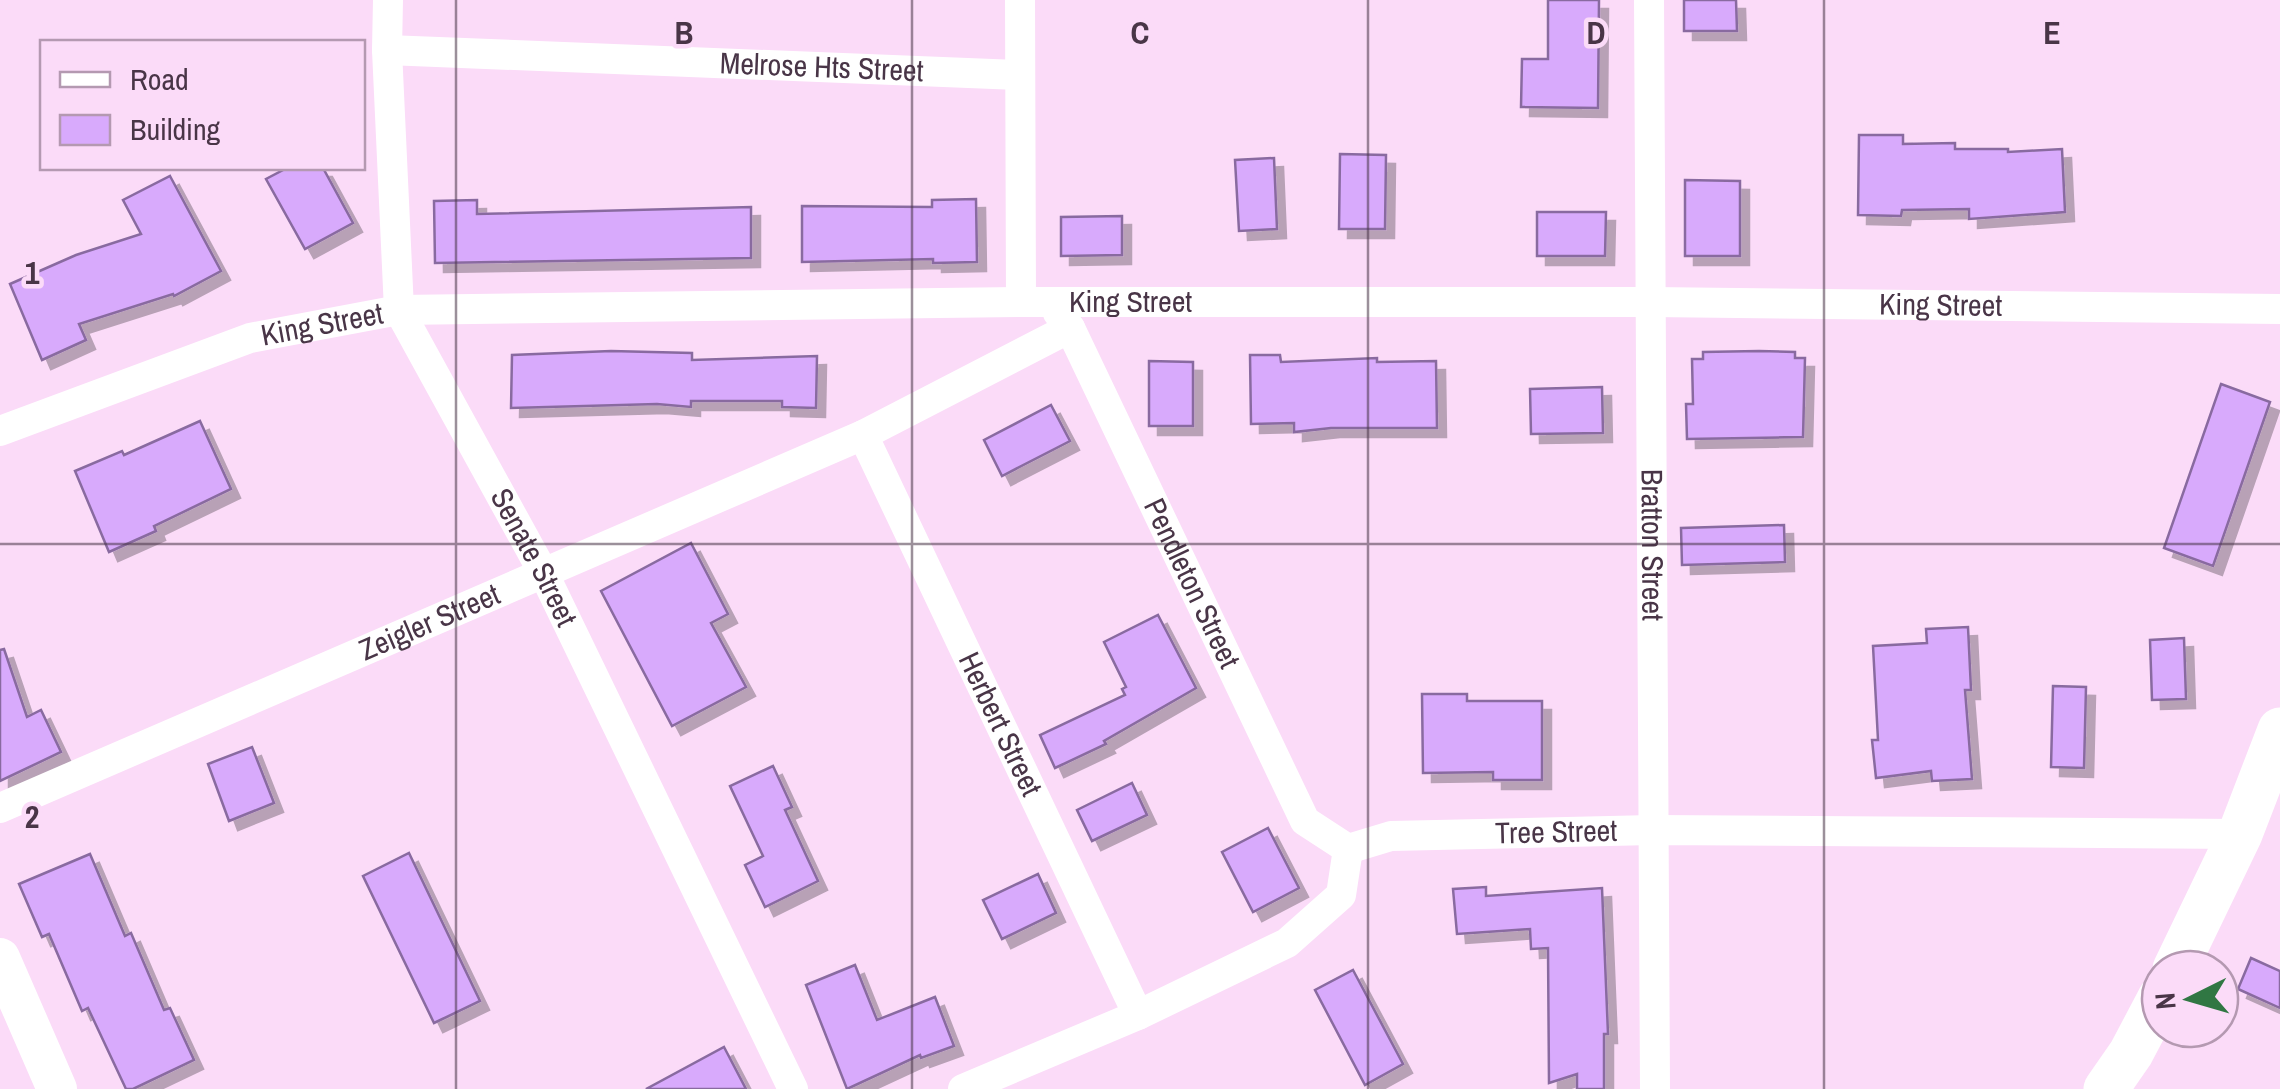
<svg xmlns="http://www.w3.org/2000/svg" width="2280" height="1089" viewBox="0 0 2280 1089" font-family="'Archivo Narrow',sans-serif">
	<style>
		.building { fill: #d8aafc; stroke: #896ba0; stroke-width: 2.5; filter: url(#shadow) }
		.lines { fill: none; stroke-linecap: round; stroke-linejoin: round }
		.street { stroke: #fff; stroke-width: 30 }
		.secondary { stroke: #fff; stroke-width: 40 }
		.primary { stroke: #fff; stroke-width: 45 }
		.grid { fill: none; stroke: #493547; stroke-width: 2.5; stroke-opacity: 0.55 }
		.labels { text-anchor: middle; stroke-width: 9; stroke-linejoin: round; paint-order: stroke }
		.street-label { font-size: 30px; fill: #493547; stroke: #fbdbf8 }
		.grid-label { font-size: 32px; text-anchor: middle; font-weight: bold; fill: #493547; stroke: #fbdbf8; stroke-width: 9; stroke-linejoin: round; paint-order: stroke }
	</style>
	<defs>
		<filter id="shadow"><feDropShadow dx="9" dy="9" stdDeviation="0" flood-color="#0004"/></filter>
	</defs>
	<rect width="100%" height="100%" fill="#fbdbf8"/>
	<g class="building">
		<path d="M1548,0H1599L1598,108L1521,107L1522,59H1548Z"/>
		<path d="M1684,0H1736L1737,31H1684Z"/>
		<path d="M1859,135H1903V144L1955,143V149H2008V152L2062,149L2065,212L1969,219V209L1902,210L1901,216L1858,215Z"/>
		<path d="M1340,154L1386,155L1385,229H1339Z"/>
		<path d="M1274,158L1277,229L1239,231L1235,160Z"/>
		<path d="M287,168H323L353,223L305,249L266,179Z"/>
		<path d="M170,176L221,271L174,296L173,294L79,324L86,340L42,360L10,284L76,255L141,234L123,200Z"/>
		<path d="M1685,180L1740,181V256H1685Z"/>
		<path d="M976,199L977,262L933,263V259L802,262V206L932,207V200Z"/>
		<path d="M477,200V214L751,207V258L435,263L434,201Z"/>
		<path d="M1537,212H1606L1605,256H1537Z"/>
		<path d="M1122,216V255L1061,256V217Z"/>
		<path d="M611,351L692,353V360L817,356L816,408L782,407V401H691V407L657,404L511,408L512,355Z"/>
		<path d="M1759,351L1795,352V358H1805L1803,437L1687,439L1686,404H1693L1692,359H1703V352Z"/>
		<path d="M1250,355H1280L1281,362L1377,358V362L1436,361L1437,428H1331L1294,432V423L1251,424Z"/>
		<path d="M1149,361L1193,362V426H1149Z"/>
		<path d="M2221,384L2270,402L2213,566L2164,548Z"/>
		<path d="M1602,387L1603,433L1531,434L1530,389Z"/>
		<path d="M1051,405L1070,441L1002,476L984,440Z"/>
		<path d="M200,421L231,489L154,526L156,531L109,552L75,471L122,451L124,455Z"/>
		<path d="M1784,525L1785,562L1682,565L1681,528Z"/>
		<path d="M691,543L728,614L711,623L746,687L672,726L601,591Z"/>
		<path d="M1158,615L1196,688L1104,741L1106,744L1055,768L1040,735L1125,695L1122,689L1126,687L1104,642Z"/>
		<path d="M1968,627L1971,690H1965L1972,779L1932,781L1931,771L1876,778L1872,740H1878L1873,646L1927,643L1926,629Z"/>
		<path d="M2184,638L2186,699L2152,700L2150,640Z"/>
		<path d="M4,649L27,717L41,710L61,752L0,781V650Z"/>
		<path d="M2053,686L2086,687L2084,768L2051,767Z"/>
		<path d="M1422,694H1467V701H1542V780H1493V772L1423,773Z"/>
		<path d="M252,747L274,803L229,821L208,764Z"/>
		<path d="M773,766L792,807L785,810L818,881L765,907L745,865L763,856L730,786Z"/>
		<path d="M1132,783L1147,815L1092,841L1077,810Z"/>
		<path d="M1268,828L1299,888L1253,912L1222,852Z"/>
		<path d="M409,853L480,1001L434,1023L363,876Z"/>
		<path d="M90,854L125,936L131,933L164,1010L170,1008L194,1060L133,1089H126L88,1008L82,1011L49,934L42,937L19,884Z"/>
		<path d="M1038,874L1056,913L1002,939L983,900Z"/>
		<path d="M1486,887V896L1602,888L1608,1034H1604V1089H1577V1074L1549,1083L1548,948L1531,949L1530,929L1457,934L1453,889Z"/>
		<path d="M2251,958L2280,971V1008L2238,989Z"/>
		<path d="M855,965L877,1020L935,997L954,1046L921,1058L920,1055L847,1089L806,985Z"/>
		<path d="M1353,970L1403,1064L1365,1085L1315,990Z"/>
		<path d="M724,1047L746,1089H646Z"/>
	</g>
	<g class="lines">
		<g class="street">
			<path id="s1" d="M388,0L387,50L399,310L544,574L793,1089"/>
			<path d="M1020,0L1021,302"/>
			<path id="s2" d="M1649,0L1655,1089"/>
			<path id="s3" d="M387,50L1019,75"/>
			<path id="s4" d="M1058,313L1070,328L1305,821L1348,849"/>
			<path id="s5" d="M0,431L250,338L399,310L1021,302H1652L2280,309"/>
			<path id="s6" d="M863,435L1138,1015"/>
			<path id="s7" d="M0,808L863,435L1070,328"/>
			<path id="s8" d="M1348,849L1391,836L1652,830L2240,834"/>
			<path d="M963,1089L1138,1015L1287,943L1341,895L1348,849"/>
		</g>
		<path class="secondary" d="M0,958L57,1089"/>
		<g class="primary">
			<path d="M2175,969L2240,834L2280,730"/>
			<path d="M2106,1089L2131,1053L2160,998"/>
		</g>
	</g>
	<path class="grid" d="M456,0V1089M912,0V1089M1368,0V1089M1824,0V1089M0,544H2280"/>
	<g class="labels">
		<g class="street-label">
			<text dy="10" stroke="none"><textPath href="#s3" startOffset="435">Melrose Hts Street</textPath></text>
			<text dy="10" stroke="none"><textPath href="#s5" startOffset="1150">King Street</textPath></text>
			<text dy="10" stroke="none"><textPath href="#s5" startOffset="1960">King Street</textPath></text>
			<text dy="10" stroke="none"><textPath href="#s5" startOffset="340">King Street</textPath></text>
			<text dy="10" stroke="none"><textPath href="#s2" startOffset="545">Bratton Street</textPath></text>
			<text dy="10" stroke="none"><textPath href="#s1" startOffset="592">Senate Street</textPath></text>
			<text dy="10" stroke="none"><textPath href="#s4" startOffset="302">Pendleton Street</textPath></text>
			<text dy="10" stroke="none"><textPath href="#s7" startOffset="468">Zeigler Street</textPath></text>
			<text dy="10" stroke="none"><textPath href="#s6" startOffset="320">Herbert Street</textPath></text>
			<text dy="10" stroke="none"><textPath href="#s8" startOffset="210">Tree Street</textPath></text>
		</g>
	</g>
	<g class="grid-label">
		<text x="684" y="44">B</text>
		<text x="1140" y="44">C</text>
		<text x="1596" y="44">D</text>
		<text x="2052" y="44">E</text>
		<text x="32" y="284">1</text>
		<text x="32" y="828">2</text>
	</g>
	<rect x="40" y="40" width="325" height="130" fill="#fbdbf8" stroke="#b499b1" stroke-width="2.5"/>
	<rect x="60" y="72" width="50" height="15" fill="#ffffff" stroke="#b499b1" stroke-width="2.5"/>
	<text x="130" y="90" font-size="30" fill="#493547">Road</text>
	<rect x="60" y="115" width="50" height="30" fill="#d8aafc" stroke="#b499b1" stroke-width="2.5"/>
	<text x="130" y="140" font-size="30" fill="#493547">Building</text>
	<g transform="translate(2190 999) rotate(265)"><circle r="48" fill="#fbdbf8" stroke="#b499b1" stroke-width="2.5"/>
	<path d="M0-8L18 38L0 25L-18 38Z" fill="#307743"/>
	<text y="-15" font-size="28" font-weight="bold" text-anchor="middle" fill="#493547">N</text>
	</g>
</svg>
